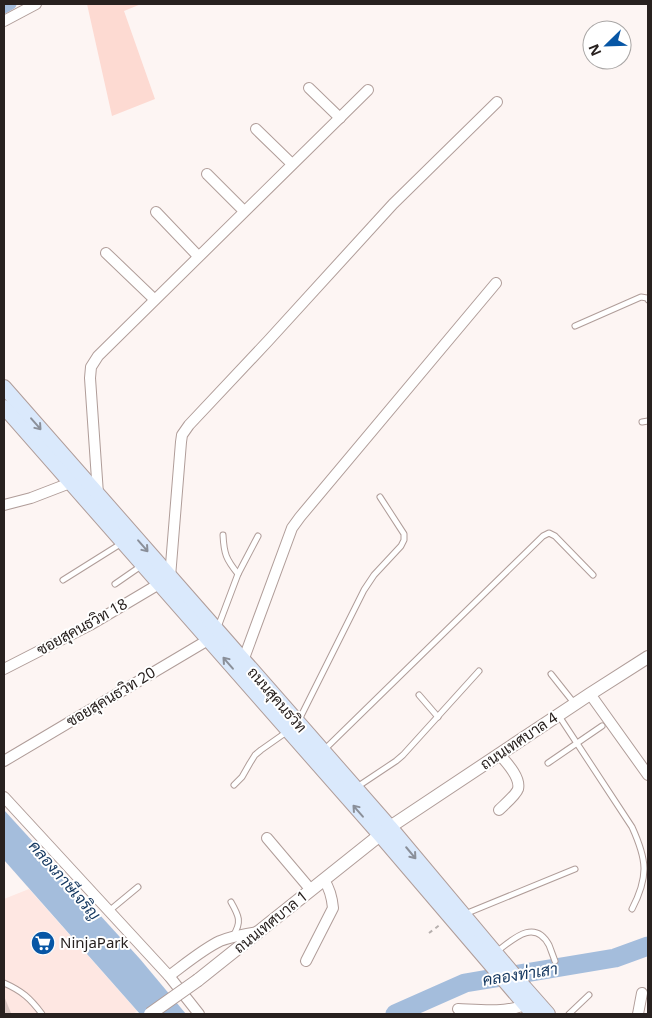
<svg xmlns="http://www.w3.org/2000/svg" width="652" height="1018" viewBox="0 0 652 1018" font-family="'Noto Sans',Sarabun,sans-serif">
	<style>
		.built { fill: #fee7e2 }
		.green { fill: #fddad2 }
		.water { fill: #a4bddc }
		.lines { fill: none; stroke-linecap: round; stroke-linejoin: round }
		.canal { stroke: #a4bddc; stroke-width: 11 }
		.river { stroke: #a4bddc; stroke-width: 19 }
		.building { fill: #ddc9c5 }
		.service-casing { stroke: #b09d99; stroke-width: 7 }
		.minor-casing { stroke: #b09d99; stroke-width: 12 }
		.tertiary-casing { stroke: #b09d99; stroke-width: 14 }
		.secondary-casing { stroke: #b09d99; stroke-width: 16 }
		.path { stroke: #b6afad; stroke-width: 2; stroke-dasharray: 4 4; stroke-linecap: butt }
		.service { stroke: #fff; stroke-width: 5 }
		.minor { stroke: #fff; stroke-width: 10 }
		.tertiary { stroke: #fff; stroke-width: 12 }
		.secondary { stroke: #dae9fc; stroke-width: 14 }
		.tertiary-bridge-casing { stroke: #b09d99; stroke-width: 14; stroke-linecap: butt }
		.tertiary-bridge { stroke: #fff; stroke-width: 12 }
		.oneway { stroke: #8a8f99 }
		.labels { text-anchor: middle; stroke-width: 4; stroke-linejoin: round; paint-order: stroke }
		.street-label { font-size: 15px; fill: #28211f; stroke: #fff }
		.poi-label { font-size: 15px; fill: #28211f; stroke: #fff; text-anchor: start }
		.water-label { font-size: 16px; font-style: italic; fill: #163961; stroke: #fff }
	</style>
	<rect width="100%" height="100%" fill="#fdf5f3"/>
	<path class="built" d="M29,889L137,1011L133,1014H4V899Z"/>
	<path class="green" d="M87,4H141L124,11L155,99L112,116Z"/>
	<path class="water" d="M4,810L140,959L186,1014H140L4,860Z"/>
	<g class="lines">
		<path class="canal" d="M4,8L11,4"/>
		<path class="river" d="M395,1014L465,983L615,958L648,946"/>
	</g>
	<path class="building" d="M4,996L11,1013L8,1014H4Z"/>
	<g class="lines">
		<g class="service-casing">
			<g id="service">
				<path d="M575,326L641,297L647,298L648,300"/>
				<path d="M642,422L648,421"/>
				<path d="M223,535C224,554 226,559 238,574"/>
				<path d="M63,580L122,543"/>
				<path d="M115,584L141,566"/>
				<path d="M218,627L238,574L258,536"/>
				<path d="M551,674L574,703"/>
				<path d="M419,695L438,717"/>
				<path d="M559,716L632,827C647,860 649,876 632,909"/>
				<path d="M299,720L364,590L374,575L401,546L404,540V534L380,497"/>
				<path d="M324,750L543,536L549,533L555,536L593,575"/>
				<path d="M548,763L602,726"/>
				<path d="M234,785L242,777L250,763L255,755L261,750L288,731"/>
				<path d="M357,787L396,761L403,755L479,671"/>
				<path d="M231,902C239,916 242,922 233,936"/>
				<path d="M109,911L138,887"/>
				<path d="M465,914L575,869"/>
				<path d="M495,953C511,941 534,917 549,945C551,950 553,956 555,961"/>
				<path d="M4,983C22,991 30,998 42,1014"/>
				<path d="M569,1014L589,995"/>
			</g>
		</g>
		<g class="minor-casing">
			<g id="minor">
				<path d="M4,21L36,4"/>
				<path d="M309,88L340,118"/>
				<path d="M256,129L292,164"/>
				<path d="M207,174L244,211"/>
				<path d="M156,212L198,256"/>
				<path d="M106,253L154,299"/>
				<path d="M98,494L90,378L91,367L98,356L368,90"/>
				<path d="M4,505L31,498L70,483"/>
				<path d="M170,577L181,442L182,435L189,425L268,341L393,204L497,102"/>
				<path d="M243,661L292,528L300,517L496,283"/>
				<path d="M4,669L90,625L159,584"/>
				<path d="M590,694L648,775"/>
				<path d="M499,754C506,762 521,777 518,789C516,795 504,805 499,810"/>
				<path d="M4,761L208,640L213,635"/>
				<path d="M4,797L169,976L199,1014"/>
				<path d="M267,838L311,890"/>
				<path d="M306,961L333,908C332,897 330,889 324,880"/>
				<path d="M169,976C184,965 203,949 220,941C232,936 245,934 258,932"/>
				<path d="M458,1009C480,1010 504,1013 525,1005"/>
				<path d="M638,1014L642,993"/>
			</g>
		</g>
		<g class="tertiary-casing">
			<path id="tertiary" d="M198,980L390,827L590,694L648,657"/>
		</g>
		<g class="secondary-casing">
			<g id="secondary">
				<path d="M4,387L390,827L525,988L548,1014"/>
				<path d="M4,407L380,835L533,1014"/>
			</g>
		</g>
		<path class="path" d="M429,933L441,924"/>
		<use href="#service" class="service"/>
		<use href="#minor" class="minor"/>
		<use href="#tertiary" class="tertiary"/>
		<use href="#secondary" class="secondary"/>
		<g class="tertiary-bridge-casing">
			<path id="tertiary-bridge" d="M150,1014L198,980"/>
		</g>
		<use href="#tertiary-bridge" class="tertiary-bridge"/>
	</g>
	<defs><path id="oneway-shaft" d="M-6 0H5M1.5-3L5.5 0L1.5 3" fill="none" stroke-width="1.6" stroke-linecap="round" stroke-linejoin="round" transform="scale(1.25)"/></defs>
	<g class="oneway">
		<use href="#oneway-shaft" transform="translate(36 424) rotate(49)"/>
		<use href="#oneway-shaft" transform="translate(143 546) rotate(49)"/>
		<use href="#oneway-shaft" transform="translate(228 663) rotate(-131)"/>
		<use href="#oneway-shaft" transform="translate(358 811) rotate(-131)"/>
		<use href="#oneway-shaft" transform="translate(411 853) rotate(50)"/>
	</g>
	<defs>
		<g id="supermarket-disc" transform="scale(1.25)"><circle r="9.5" fill="#0756a5" stroke="#fff"/><path d="M-6-5.5h2.5l.6 2H6L4.5 2H-2.5L-4.4-4H-6ZM-1.5 3.2a1.3 1.3 0 1 0 .1 0ZM3 3.2a1.3 1.3 0 1 0 .1 0Z" fill="#fff"/></g>
	</defs>
	<g fill-rule="evenodd">
		<use href="#supermarket-disc" x="43" y="943"/>
	</g>
	<g class="labels">
		<g class="street-label">
			<text transform="translate(82 627) rotate(-29)" y="5">ซอยสุคนธวิท 18</text>
			<text transform="translate(111 697) rotate(-31)" y="5">ซอยสุคนธวิท 20</text>
			<text transform="translate(277 700) rotate(49)" y="5">ถนนสุคนธวิท</text>
			<text transform="translate(519 741) rotate(-34)" y="5">ถนนเทศบาล 4</text>
			<text transform="translate(271 922) rotate(-39)" y="5">ถนนเทศบาล 1</text>
		</g>
		<g class="poi-label">
			<text x="60" y="948">NinjaPark</text>
		</g>
		<g class="water-label">
			<text transform="translate(65 880) rotate(49)" y="6">คลองภาษีเจริญ</text>
			<text transform="translate(520 974) rotate(-9)" y="6">คลองท่าเสา</text>
		</g>
	</g>
	<rect width="652" height="1018" fill="none" stroke="#28211f" stroke-width="10"/>
	<g transform="translate(607 45) rotate(247)"><circle r="24" fill="#ffffff" stroke="#a9a6a5"/>
	<path d="M0-4L9 19L0 12L-9 19Z" fill="#0756a5"/>
	<text y="-8" font-size="14" font-weight="bold" text-anchor="middle" fill="#28211f">N</text>
	</g>
</svg>
